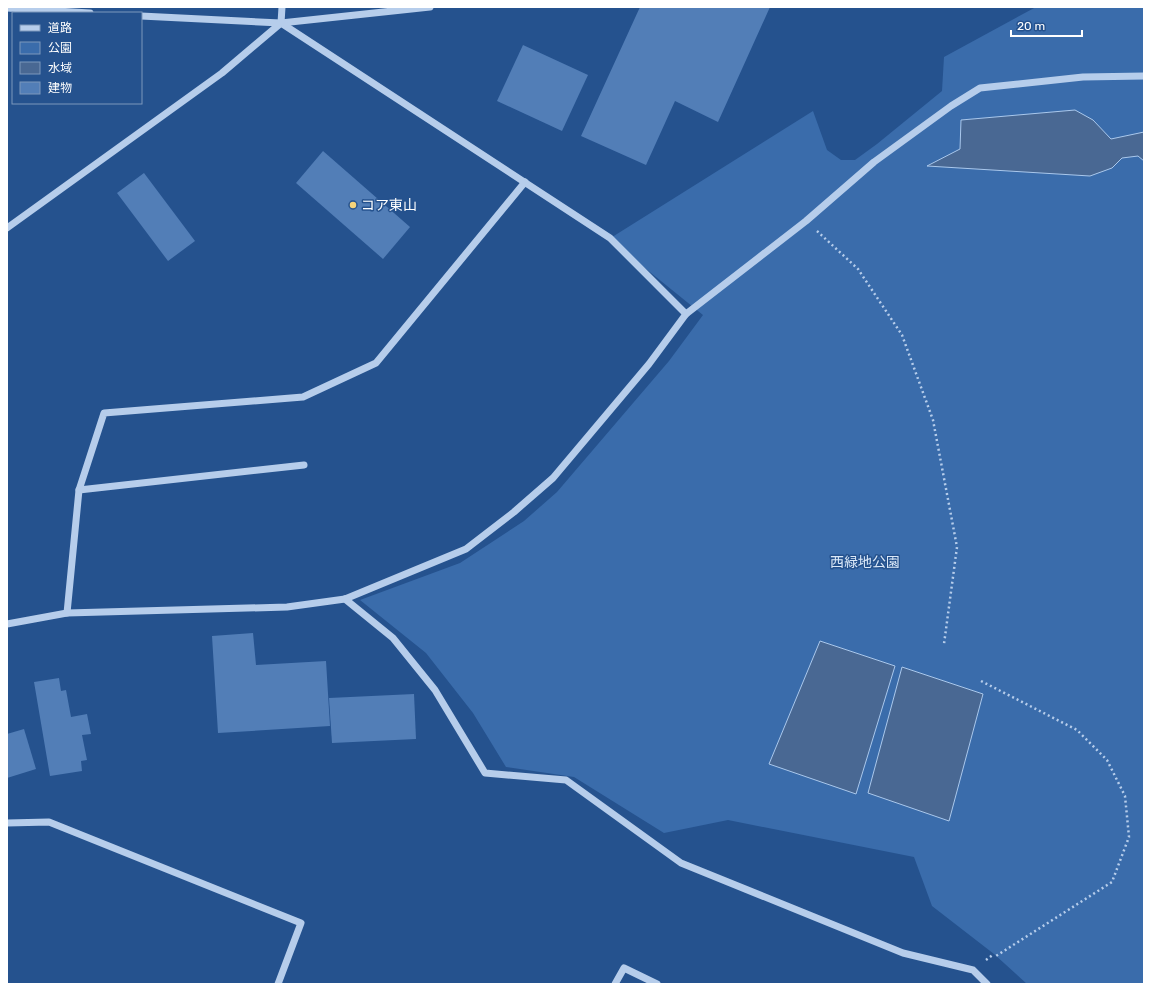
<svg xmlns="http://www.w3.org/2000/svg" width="1151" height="991" viewBox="0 0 1151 991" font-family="Rubik,'Noto Sans JP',sans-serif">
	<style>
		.green { fill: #3a6cab }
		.water { fill: #496893; stroke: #aac8ec }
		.building { fill: #527eb7 }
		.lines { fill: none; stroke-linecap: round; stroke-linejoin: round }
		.path { stroke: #b6cdeb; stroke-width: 2.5; stroke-dasharray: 2 3; stroke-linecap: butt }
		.minor { stroke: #b6cdeb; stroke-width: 7 }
		.poi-dot { fill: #f5d37a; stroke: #25528e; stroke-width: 1.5 }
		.labels { text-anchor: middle; stroke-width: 3; stroke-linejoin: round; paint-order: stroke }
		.poi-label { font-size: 14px; fill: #fff; stroke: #25528e; text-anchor: start }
		.park-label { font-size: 14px; fill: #dae8f8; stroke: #25528e }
	</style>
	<rect width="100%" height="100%" fill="#25528e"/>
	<path class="green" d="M1036,7H1144V984H1027L994,954L932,906L914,857L728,820L664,833L574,777L506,767L473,713L426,653L360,600L460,563L524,521L557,492L669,361L703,315L609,239L813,111L827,150L841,160H855L877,144L942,91L944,57Z"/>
	<g class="water">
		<path d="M1075,110L1093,120L1111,139L1144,132V161L1138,156L1122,158L1112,168L1090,176L927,166L960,149L961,120Z"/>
		<path d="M820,641L895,666L856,794L769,764Z"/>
		<path d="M902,667L983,694L949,821L868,793Z"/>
	</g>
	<g class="building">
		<path d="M640,7H770L718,122L675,101L646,165L581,136Z"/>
		<path d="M523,45L588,75L562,131L497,101Z"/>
		<path d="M323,151L410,227L383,259L296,183Z"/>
		<path d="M144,173L195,241L168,261L117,193Z"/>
		<path d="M253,633L256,665L326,661L330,726L218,733L212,636Z"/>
		<path d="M59,678L61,691L66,690L71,717L87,714L91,734L82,735L87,760L81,761L82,771L50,776L34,682Z"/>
		<path d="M414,694L416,739L332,743L329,698Z"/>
		<path d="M24,729L36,769L7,778V734Z"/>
	</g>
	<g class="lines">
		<g class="path">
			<path d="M817,231L858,269L902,335L933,420L957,547L944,644"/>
			<path d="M981,681L1077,730L1107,760L1125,796L1129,837L1112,882L996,956"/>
			<path d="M986,960L994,954"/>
		</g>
		<g class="minor">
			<path d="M7,8L90,13"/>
			<path d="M141,16L281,23L430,7"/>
			<path d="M281,23L610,238L686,314"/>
			<path d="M7,228L222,73L281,23L282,7"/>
			<path d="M79,490L304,465"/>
			<path d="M345,599L393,638L435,690L485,773L566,780L681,863L903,953L973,970L987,984"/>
			<path d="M67,613L79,490L104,413L303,397L376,363L525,182"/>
			<path d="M7,624L67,613L287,607L345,599L466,549L514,512L553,478L649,364L686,314L806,221L874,162L951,106L980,88L1083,77L1144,76"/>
			<path d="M7,823L49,822L301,923L278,984"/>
			<path d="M615,984L624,968L657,984"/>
		</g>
	</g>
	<circle class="poi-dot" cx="353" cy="205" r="4"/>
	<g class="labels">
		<g class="poi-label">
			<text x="361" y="210">コア東山</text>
		</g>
		<g class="park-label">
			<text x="865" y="567">西緑地公園</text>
		</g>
	</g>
	<rect width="1151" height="991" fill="none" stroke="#ffffff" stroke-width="16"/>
	<rect x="12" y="12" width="130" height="92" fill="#25528e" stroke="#7c97bb"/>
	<rect x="20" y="25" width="20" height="6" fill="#b6cdeb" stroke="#7c97bb"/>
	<text x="48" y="32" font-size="12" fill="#ffffff">道路</text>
	<rect x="20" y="42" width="20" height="12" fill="#3a6cab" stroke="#7c97bb"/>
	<text x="48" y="52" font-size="12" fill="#ffffff">公園</text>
	<rect x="20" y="62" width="20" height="12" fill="#496893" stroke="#7c97bb"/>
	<text x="48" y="72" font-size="12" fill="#ffffff">水域</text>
	<rect x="20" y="82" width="20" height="12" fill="#527eb7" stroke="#7c97bb"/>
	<text x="48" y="92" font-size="12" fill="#ffffff">建物</text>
	<path d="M1011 30v6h71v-6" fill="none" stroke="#ffffff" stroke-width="2"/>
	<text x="1017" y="30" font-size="12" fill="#ffffff" stroke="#25528e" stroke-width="3" paint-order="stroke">20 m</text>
</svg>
